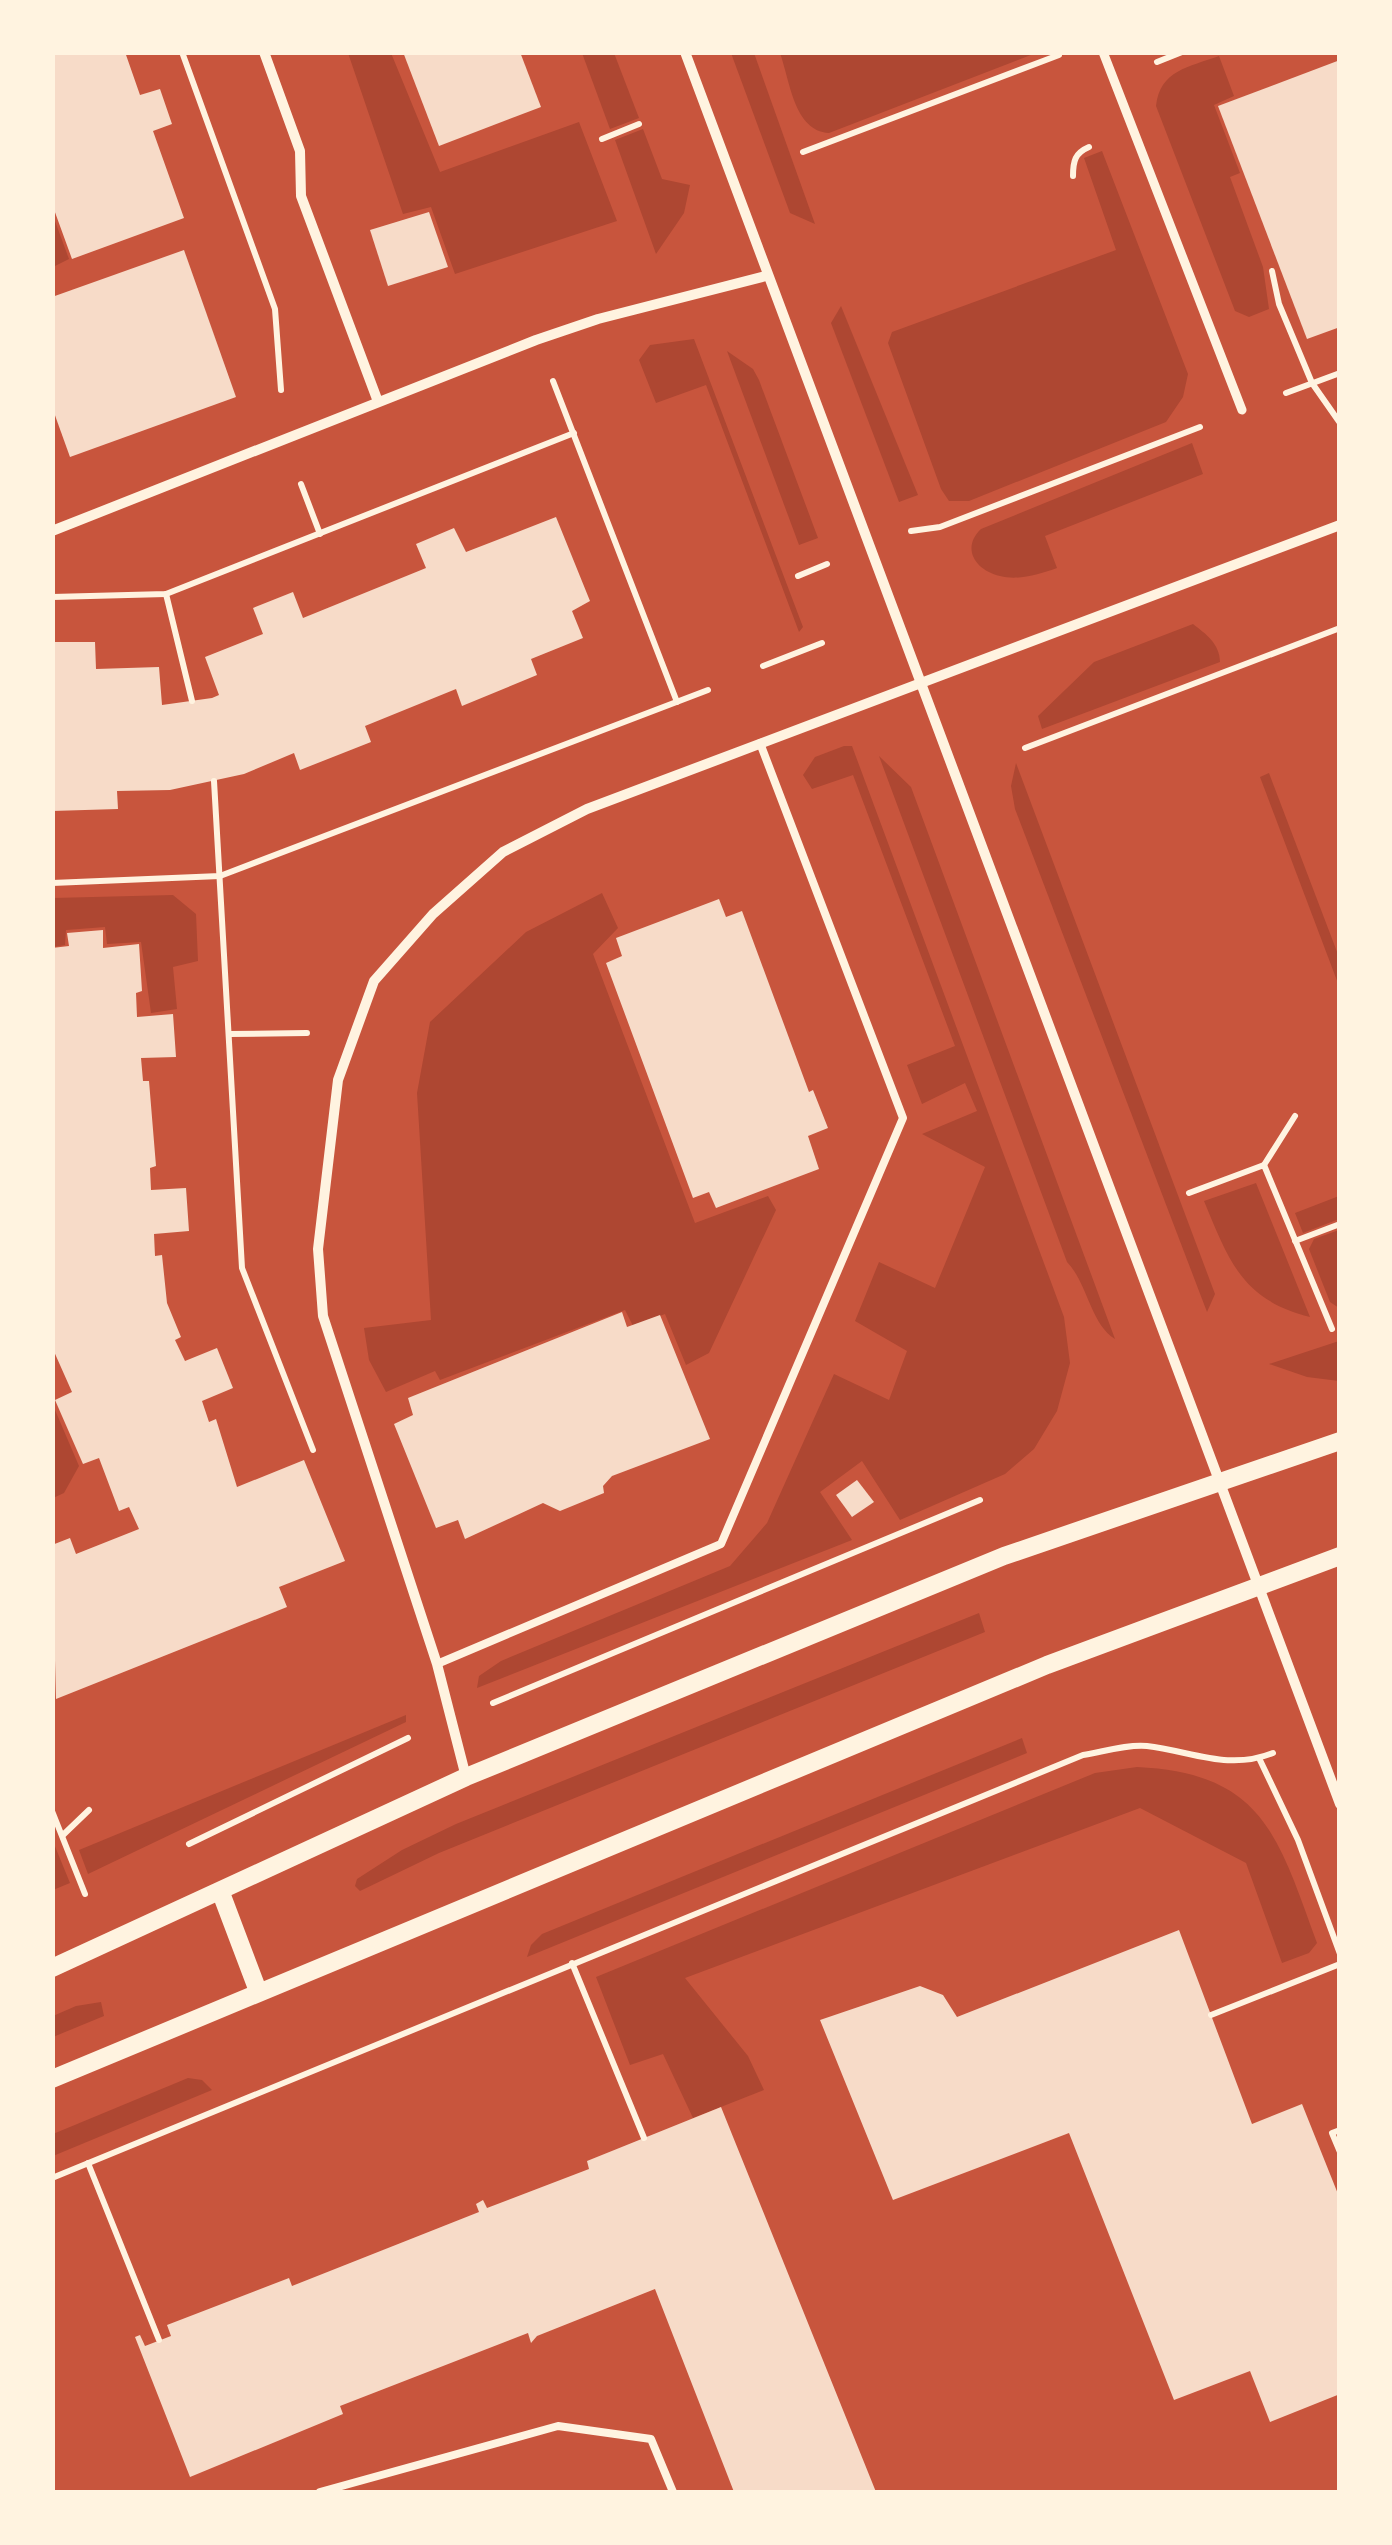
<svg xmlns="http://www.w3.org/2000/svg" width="1392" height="2545" viewBox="0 0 1392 2545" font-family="'Times New Roman',serif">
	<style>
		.green { fill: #ae4732 }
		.building { fill: #f7dbc8 }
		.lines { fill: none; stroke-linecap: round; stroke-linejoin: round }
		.path { stroke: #fff3e0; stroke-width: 6 }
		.service { stroke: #fff3e0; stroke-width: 8 }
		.pedestrian { stroke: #fff3e0; stroke-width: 9 }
		.minor { stroke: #fff3e0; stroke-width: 10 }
		.tertiary { stroke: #fff3e0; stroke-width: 18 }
	</style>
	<rect width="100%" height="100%" fill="#c8553d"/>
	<g class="green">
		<path d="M348,53H391L440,172L579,122L617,221L455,274L431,207L403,214Z"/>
		<path d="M582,53H614L639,118L610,129Z"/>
		<path d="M731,53H754L815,224L790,213Z"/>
		<path d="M780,53V52L1036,53L829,133C794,131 790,81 780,53Z"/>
		<path d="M1219,56L1234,96L1214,105L1240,173L1230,177L1263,267L1269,309L1249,317L1235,311L1156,106C1160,70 1189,67 1219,56Z"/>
		<path d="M643,129L662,179L690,185L684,213L656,254L615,140Z"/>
		<path d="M1102,151L1188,374L1183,397L1166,422L969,501H949L941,489L888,343L892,332L1116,250L1084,158Z"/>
		<path d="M52,213L69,259L53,267H52Z"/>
		<path d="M841,306L918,495L899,502L831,323Z"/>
		<path d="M694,339L803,627L799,632L706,385L656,403L639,360L650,345Z"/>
		<path d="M727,351L753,369L759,380L818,538L799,545Z"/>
		<path d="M1192,443L1203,474L1045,536L1057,568C1040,574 1018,581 1000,576C975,570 961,548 981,529Z"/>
		<path d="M1193,624C1206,634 1220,644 1220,662L1042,729L1038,716L1094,662Z"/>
		<path d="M844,746H852L1064,1317L1070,1363L1057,1411L1034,1449L1005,1474L900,1520L862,1461L820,1492L852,1540L477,1688L479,1676L501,1661L730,1566L767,1523L834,1374L889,1400L907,1351L855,1321L879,1262L935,1288L985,1167L922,1134L977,1111L965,1083L922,1104L907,1065L955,1046L853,775L812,789L803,775L815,757Z"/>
		<path d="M879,756L911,787L1115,1339C1090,1323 1088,1284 1067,1262Z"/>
		<path d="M1016,763L1215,1294L1207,1312L1015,809L1011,786Z"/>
		<path d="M1269,773L1339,957V986L1260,777Z"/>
		<path d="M602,893L618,928L593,954L695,1223L768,1196L776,1210L709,1353L686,1365L665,1314L633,1326L625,1310L440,1380L435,1371L386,1392L369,1360L364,1328L431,1320L417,1093L430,1022L526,932Z"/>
		<path d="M173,895L196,914L198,961L173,967L177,1009L151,1013L141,942L107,944L105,927L66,930L65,945L53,947V898Z"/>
		<path d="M1256,1183L1310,1317C1242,1300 1229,1261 1204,1201Z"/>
		<path d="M1339,1196V1219L1303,1233L1295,1213Z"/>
		<path d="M1339,1230V1308L1330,1302L1309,1249L1314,1239Z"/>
		<path d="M1339,1341V1381L1307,1377L1269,1364Z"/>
		<path d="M52,1403L79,1466L64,1493L53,1498Z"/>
		<path d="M979,1613L985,1632L439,1853L360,1891L355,1886L357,1879L402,1850L456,1824Z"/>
		<path d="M406,1715V1722L88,1874L79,1850Z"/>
		<path d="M1022,1738L1027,1753L527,1957L531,1945L542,1934Z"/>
		<path d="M1137,1767C1264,1773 1278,1837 1317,1943L1309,1953L1282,1963L1246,1863L1140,1808L685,1978L748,2056L764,2090L693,2118L663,2054L630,2065L596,1977L1095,1773Z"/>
		<path d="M52,1839L70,1883L53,1890H52Z"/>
		<path d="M101,2002L104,2016L53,2037V2016L76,2006Z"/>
		<path d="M188,2078L202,2080L212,2090L53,2156V2134Z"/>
	</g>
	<g class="building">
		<path d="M52,52H125L140,95L160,89L172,124L153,131L184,218L72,259L52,204Z"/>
		<path d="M403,52H520L541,107L439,146Z"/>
		<path d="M1340,60V327L1307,339L1218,106Z"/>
		<path d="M429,212L448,267L388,286L370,230Z"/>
		<path d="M184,250L236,397L70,457L52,407V297Z"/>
		<path d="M556,517L590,601L572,611L583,638L531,659L537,675L462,706L456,689L365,726L371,742L300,770L294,753L244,774L170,790L117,791L118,809L52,811L53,642H95L96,669L159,667L162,705L212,698L219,695L205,657L263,634L253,608L293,592L303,618L426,568L416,544L454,528L466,552Z"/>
		<path d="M719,899L726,917L742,911L809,1092L813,1090L828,1128L808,1136L819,1169L716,1208L709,1192L693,1198L606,963L622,956L616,938Z"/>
		<path d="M103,930V948L139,944L142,991L136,993L137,1017L173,1014L176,1057L141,1058L143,1081H149L156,1166L150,1168L151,1190L186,1188L189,1231L154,1234L155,1256L162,1255L167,1303L181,1337L175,1340L185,1361L217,1348L233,1388L202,1401L209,1422L216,1419L237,1487L304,1460L345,1561L279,1587L287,1607L56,1699L52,1545L70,1538L76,1554L139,1529L129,1507L119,1511L99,1458L83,1464L55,1400L72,1392L52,1347V948L69,946L67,933Z"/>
		<path d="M622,1312L627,1327L660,1315L710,1439L612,1476L603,1486L604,1493L560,1511L543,1503L465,1539L458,1520L436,1528L394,1424L413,1415L408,1398Z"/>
		<path d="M857,1480L874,1502L852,1517L836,1495Z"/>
		<path d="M1179,1930L1252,2124L1302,2104L1340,2199V2394L1270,2422L1250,2371L1174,2400L1069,2133L893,2200L820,2020L920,1986L943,1995L957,2017Z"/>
		<path d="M721,2107L876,2492H734L655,2289L537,2336L531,2343L528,2333L340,2406L343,2414L190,2477L135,2337L140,2335L145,2346L171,2336L167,2325L289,2278L292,2286L479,2212L476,2204L483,2200L487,2208L589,2169L587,2161Z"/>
	</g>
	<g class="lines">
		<g class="path">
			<path d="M182,52L275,309L281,390"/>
			<path d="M1157,62L1182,52"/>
			<path d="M602,139L639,124"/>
			<path d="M803,152L1059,55"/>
			<path d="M1073,176C1073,161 1075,153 1089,147"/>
			<path d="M1272,271L1279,304L1312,383L1340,423"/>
			<path d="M553,381L677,702"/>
			<path d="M1286,393L1340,373"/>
			<path d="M301,484L320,534"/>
			<path d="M911,531L940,527L1200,427"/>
			<path d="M798,576L827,564"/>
			<path d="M166,594L192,701"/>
			<path d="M52,597L166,594L574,433"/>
			<path d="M763,666L822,643"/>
			<path d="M1025,748L1340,628"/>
			<path d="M214,781L242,1268L313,1450"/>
			<path d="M52,883L220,876L708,690"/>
			<path d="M229,1034L307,1033"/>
			<path d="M1264,1165L1295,1116"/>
			<path d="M1189,1193L1264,1165L1332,1329"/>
			<path d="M1295,1241L1340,1224"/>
			<path d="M493,1703L980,1500"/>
			<path d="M1259,1758L1298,1840L1340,1954"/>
			<path d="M52,1811L85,1894"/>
			<path d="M63,1835L89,1810"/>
			<path d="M189,1844L408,1738"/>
			<path d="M572,1963L644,2138"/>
			<path d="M1211,2015L1340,1964"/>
			<path d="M1340,2130L1332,2133L1340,2152"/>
			<path d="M88,2163L159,2340"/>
			<path d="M52,2178L1083,1755C1102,1752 1127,1744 1147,1746C1191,1751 1228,1771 1273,1753"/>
		</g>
		<g class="service">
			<path d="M437,1664L721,1544L903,1118L760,743"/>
			<path d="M320,2492L558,2426L651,2439L673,2492"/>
		</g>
		<path class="pedestrian" d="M1103,52L1242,410"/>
		<g class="minor">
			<path d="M264,52L300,151L301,196L377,399"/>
			<path d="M685,52L1340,1804"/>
			<path d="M52,531L536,340L598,319L766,276"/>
			<path d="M466,1777L437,1664L323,1316L318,1249L338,1080L374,981L433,914L503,852L587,809L1340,525"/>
		</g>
		<g class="tertiary">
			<path d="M221,1893L258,1991"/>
			<path d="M52,1968L466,1777L1004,1556L1340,1441"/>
			<path d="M52,2079L1047,1665L1340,1556"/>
		</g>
	</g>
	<rect width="1392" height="2545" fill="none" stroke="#fff3e0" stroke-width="110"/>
</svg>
